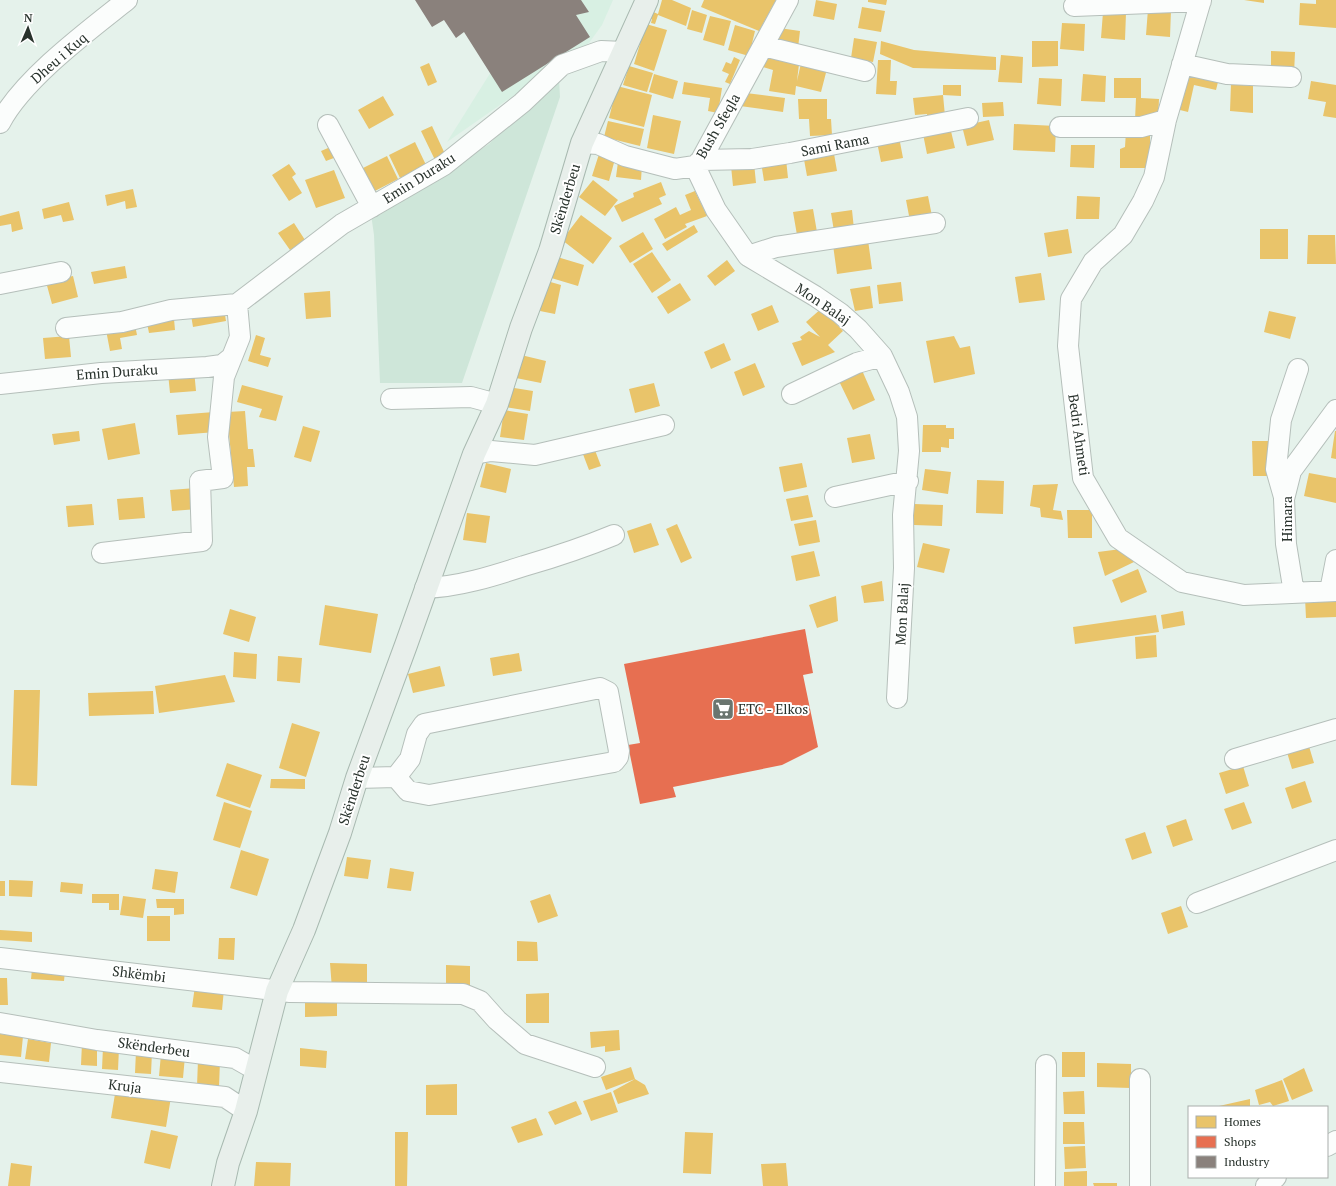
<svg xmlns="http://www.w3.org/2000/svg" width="1336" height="1186" font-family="'PT Serif',serif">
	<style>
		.built { fill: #d8f0e3 }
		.green { fill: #cee6d9 }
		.homes { fill: #e9c46a }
		.shops { fill: #e76f51 }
		.industry { fill: #8a817c }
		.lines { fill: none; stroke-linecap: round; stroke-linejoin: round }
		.minor-casing { stroke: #b5bfba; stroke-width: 22 }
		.major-casing { stroke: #a8b9b0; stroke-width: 24 }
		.minor { stroke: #fbfdfc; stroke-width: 20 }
		.major { stroke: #e8efeb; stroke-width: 22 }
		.labels { text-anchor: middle; stroke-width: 4; stroke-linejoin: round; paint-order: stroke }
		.street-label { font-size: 14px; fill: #28322c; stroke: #fff }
		.poi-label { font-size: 14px; fill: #28322c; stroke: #fff; text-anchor: start }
	</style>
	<rect width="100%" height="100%" fill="#e5f2eb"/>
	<!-- built -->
	<path class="built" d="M536,0h77l-11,25 -13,18 -142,99z"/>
	<!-- green -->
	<path class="green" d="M559,79l1,18 -98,286h-82l-6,-148 -3,-21 44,-22 74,-48 37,-37z"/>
	<!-- homes -->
	<path class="homes" d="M662,0h10l19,8 -5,18 -28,-11 -3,9 -4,-1 1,-4 -3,-1 2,-7 7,3z
		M704,0h72l-17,31 -58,-24z
		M816,0l21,4 -3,16 -21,-4z
		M868,0h19l-1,5 -18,-3z
		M1244,0h20v3z
		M1316,0h20v28l-37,-3 1,-22 16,1z
		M862,7l23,4 -4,21 -23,-4z
		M1148,9l23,1 -1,27 -24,-2z
		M692,10l15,5 -5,18 -15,-4z
		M1103,12l23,1 -1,27 -24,-2z
		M710,16l21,5 -7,25 -21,-6z
		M1062,23l23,1 -1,27 -24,-2z
		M646,24l21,6 -13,41 -20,-7z
		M735,25l20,6 -6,25 -21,-6z
		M779,28l21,3 -2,17 -22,-4z
		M854,38l23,4 -4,20 -22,-4z
		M881,41l33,9 82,7v13l-83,-2 -33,-14z
		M1032,41h26v25l-26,1z
		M763,51l36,13 -2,17 5,-22 26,6 -7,27 -25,-6 -1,9 -26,-4 4,-21 -14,-4z
		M1271,51l24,1 -1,22 -23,-1z
		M1001,55l22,2 -1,26 -24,-1z
		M734,57l6,3 -10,24 -5,-2 4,-8 -7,-3 4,-9 5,2z
		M878,60h13l-1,21h7l-1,14 -20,-1z
		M429,63l8,19 -9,4 -8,-19z
		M629,66l24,7 -6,19 -24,-7z
		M1185,71l34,7 -3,12 -22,-5 -6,27 -12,-3z
		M654,74l24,7 -5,18 -24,-7z
		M1083,74l23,2 -1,26 -24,-1z
		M1039,78l23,1 -1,27 -24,-2z
		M1114,78h27v20l18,1 -1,22 -23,-1 1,-22h-22z
		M1311,81l25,4v33l-13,-2 3,-14 -18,-3z
		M684,82l38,6 -4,25 -10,-2 2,-13 -28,-4z
		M1231,84l22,2v27l-23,-2z
		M943,85h18v11l-18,-1z
		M617,86l35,9 -8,32 -35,-9z
		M746,93l39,5 -2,14 -43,-6z
		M943,95l2,21 -18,1v-3l-12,1 -2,-17z
		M383,96l11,19 -25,14 -11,-19z
		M798,99h29v20h4l1,16 -22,1 -1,-17h-10z
		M1003,102l1,14 -21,1 -1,-14z
		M653,115l28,6 -7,33 -27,-6z
		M989,120l5,20 -27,6 -5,-20z
		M608,121l36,8 -4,17 -36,-9z
		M1014,124l42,2 -1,26 -42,-2z
		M432,126l13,28 -10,6 -14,-29z
		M950,127l5,21 -28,6 -4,-20z
		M1126,131h24v37h-30v-19l5,-2z
		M899,137l4,21 -22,4 -4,-20z
		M347,140l-8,16 -13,5 -5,-10z
		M415,142l11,23 -26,13 -11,-23z
		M1071,145h24l-1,23 -24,-1z
		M833,148l4,23 -30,5 -4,-22z
		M599,154l16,5 -6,22 -17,-5z
		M387,156l11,23 -25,13 -12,-23z
		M786,159l2,19 -24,3 -3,-19z
		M618,162l24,3 -1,15 -25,-3z
		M754,163l2,20 -23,3 -2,-20z
		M289,164l7,10 -4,3 10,16 -13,8 -17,-26z
		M334,170l11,28 -29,10 -11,-28z
		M593,180l25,20 -13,16 -26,-19z
		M661,182l5,13 -7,3 3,6 -40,18 -8,-16 20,-9 -1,-4z
		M133,189l4,18 -11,2 -1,-8 -18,5 -2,-11z
		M695,191l12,25 -22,8 2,3 -22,12 -11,-20 22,-12 4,8 11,-5 -6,-15z
		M928,196l4,20 -22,5 -4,-21z
		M1077,196l23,1 -1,22h-23z
		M69,202l5,18 -11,2 -2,-7 -17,4 -2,-10z
		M813,209l4,23 -20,3 -4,-23z
		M852,210l2,19 -20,2 -3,-18z
		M19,211l4,18 -11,3 -1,-8 -11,2v-10z
		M581,215l31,23 -19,26 -31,-24z
		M294,223l11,17 -15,10 -12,-17z
		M694,225l4,7 -31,19 -5,-7z
		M1068,229l4,24 -24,4 -4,-24z
		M1260,229h28v30h-28z
		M643,232l10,17 -23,14 -11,-17z
		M1308,235h27l1,29h-29z
		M868,240l4,29 -35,5 -4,-29z
		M652,252l19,28 -19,13 -19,-29z
		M554,256l30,9 -6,21 -30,-9z
		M727,260l8,11 -20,15 -8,-10z
		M125,266l2,12 -33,6 -3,-12z
		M1041,273l4,27 -26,3 -4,-26z
		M73,276l5,21 -26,7 -6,-22z
		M547,281l14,4 -6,29 -15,-3z
		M901,282l2,19 -24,3 -2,-19z
		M680,283l11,17 -23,14 -11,-17z
		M870,286l3,22 -18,3 -5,-22z
		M330,291l1,26 -25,2 -2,-26z
		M772,305l7,17 -21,9 -7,-17z
		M822,308l21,23 -15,14 7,7 -33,14 -10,-23 10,-3 -2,-3 9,-6 11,6 -14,-15z
		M224,309l2,12 -33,6 -2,-12z
		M1269,311l27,6 -6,22 -26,-7z
		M174,319l1,11 -26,3 -2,-10z
		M135,325l2,10 -17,3 2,11 -12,2 -4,-21z
		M256,335l9,3 -5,17 11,3 -3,9 -20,-6z
		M69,336l2,21 -26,2 -2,-21z
		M954,336l6,12 10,-2 5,28 -41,9 -8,-42z
		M724,343l7,17 -20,9 -7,-17z
		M521,355l25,6 -5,22 -25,-5z
		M755,363l10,24 -22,9 -9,-24z
		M861,368l14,32 -22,10 -15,-31z
		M194,370l2,21 -26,2 -2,-20z
		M654,383l6,23 -25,7 -6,-24z
		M242,385l41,11 -7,25 -17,-4 3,-8 -25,-7z
		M508,387l25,4 -3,20 -25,-4z
		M504,410l24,4 -4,26 -24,-3z
		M245,411l3,38h5l2,18h-8l1,19 -14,1 -7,-75z
		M214,412l2,20 -38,3 -2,-20z
		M135,423l5,31 -32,6 -6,-31z
		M923,425h23v3h8v11h-5v9l-8,-1v5h-19z
		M303,426l17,5 -9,31 -17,-5z
		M79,431l1,10 -26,4 -2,-11z
		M1335,431h1v28l-5,-1z
		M870,434l5,25 -23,4 -5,-25z
		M1252,441h21v35h-20z
		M593,445l8,21 -12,4 -8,-21z
		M486,463l25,6 -5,24 -26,-6z
		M802,463l5,24 -23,5 -5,-25z
		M925,469l26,3 -3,22 -26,-4z
		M1309,473l27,5v25l-32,-7z
		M977,480l27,1 -1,33 -27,-1z
		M1058,484l-5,26 8,1 2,9 -22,-3 -1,-9 -10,-2 3,-21z
		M196,488l2,21 -26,2 -2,-21z
		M808,495l5,22 -22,4 -5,-22z
		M143,497l2,21 -26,2 -2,-21z
		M92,504l2,21 -26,2 -2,-21z
		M914,504l29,1 -1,21 -28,-1z
		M1067,510h25v28h-24z
		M467,513l23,3 -4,27 -23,-3z
		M816,520l4,22 -21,4 -5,-22z
		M651,523l8,22 -25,8 -7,-22z
		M677,524l15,34 -11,5 -15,-34z
		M923,543l27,6 -6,24 -27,-6z
		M1121,549l13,13 -29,14 -7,-24z
		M814,551l6,25 -24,5 -5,-25z
		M1138,569l9,23 -26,11 -9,-23z
		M882,581l2,20 -20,2 -3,-17z
		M836,596l2,25 -21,7 -8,-23z
		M1305,598h31v19l-30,1z
		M325,605l53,9 -7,39 -52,-8z
		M230,609l26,8 -7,25 -26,-8z
		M1183,611l2,14 -22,4 -2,-14z
		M1156,615l3,17 -84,12 -2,-17z
		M1156,635l1,22 -21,2 -1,-22z
		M234,652l23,2 -1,25 -23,-2z
		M519,653l3,18 -29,5 -3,-18z
		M278,656l24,2 -2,25 -23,-2z
		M440,666l5,20 -32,7 -5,-19z
		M225,675l10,27 -76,11 -4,-27z
		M14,690h26l-3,96 -26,-1z
		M153,691l1,23 -65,2 -1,-23z
		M292,723l28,9 -14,45 -27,-9z
		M1308,743l6,20 -22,6 -6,-20z
		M227,763l35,12 -12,33 -34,-12z
		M1243,766l6,20 -23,8 -7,-21z
		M271,779h34v10l-35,-1z
		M1305,781l7,21 -20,7 -7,-21z
		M224,802l28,9 -12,37 -27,-8z
		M1244,802l8,21 -20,7 -8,-21z
		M1186,819l7,21 -20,7 -7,-21z
		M1145,832l7,21 -20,7 -7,-21z
		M241,850l28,9 -12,37 -27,-8z
		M347,857l24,3 -3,19 -24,-3z
		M390,868l24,4 -3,19 -24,-3z
		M155,869l23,3 -3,21 -23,-4z
		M9,880l24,1 -1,16 -23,-1z
		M0,881h5v15h-5z
		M61,882l22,2 -1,10 -22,-2z
		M92,894h27v16h-10v-7h-17z
		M550,894l8,22 -20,7 -8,-22z
		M123,896l23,3 -3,19 -23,-3z
		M156,899h28v15l-10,1v-7h-17z
		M1181,906l7,21 -20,7 -7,-21z
		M147,916h23v25h-23z
		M0,930l32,2v10l-32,-2z
		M219,938h16l-1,22 -16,-1z
		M517,941l20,1 1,19h-21z
		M330,963l37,1v25h-35z
		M446,965l24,1v19h-24z
		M32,969l33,2 -1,10 -33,-2z
		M0,978h7l1,27h-8z
		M195,986l29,3 -2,21 -30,-3z
		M549,993v30h-23v-29z
		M305,997h32v19l-32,1z
		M619,1030l1,20 -15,2v-6l-14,2 -1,-16z
		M0,1034l23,2 -2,21 -21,-2z
		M28,1039l23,4 -2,19 -24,-3z
		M82,1043l15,1v22l-16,-1z
		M103,1047l16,1 -1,22 -16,-1z
		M300,1048l27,3 -1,17 -26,-2z
		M136,1051l16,1 -1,22 -16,-1z
		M1062,1052h23v25h-23z
		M161,1054l24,2 -2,22 -24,-2z
		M198,1060l22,1 -1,26 -22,-1z
		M1097,1063l34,1v24l-34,-1z
		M631,1067l4,12 -29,11 -5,-13z
		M1304,1068l9,23 -21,9 -9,-21z
		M635,1079l10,6 4,9 -31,10 -5,-13z
		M1282,1080l7,21 -16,5 -3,-4 -11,3 -4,-15z
		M457,1084v31h-31v-30z
		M116,1088l55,9 -5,30 -55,-9z
		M1084,1091l1,23h-21l-1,-22z
		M611,1092l7,20 -27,9 -8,-20z
		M1250,1099v8h-31v-1z
		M576,1101l6,13 -27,11 -7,-13z
		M536,1118l7,17 -25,8 -7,-16z
		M1063,1122h21l1,22h-22z
		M151,1130l27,6 -8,33 -26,-6z
		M395,1132h13l-1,54h-12z
		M685,1132l28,1 -2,41 -28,-1z
		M1085,1146l1,22 -21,1 -1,-22z
		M256,1162l35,1 -1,23h-36z
		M11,1163l21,3 -2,20h-22z
		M786,1163l2,23h-25l-2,-22z
		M1087,1171v15h-23v-14z
		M1093,1183h24v3h-23z"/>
	<!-- shops -->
	<path class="shops" d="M805,629l8,44 -10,2 15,72 -36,18 -109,22 3,10 -36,7 -12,-59 12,-2 -16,-79z"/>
	<!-- industry -->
	<path class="industry" d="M415,0h166l8,12 -13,3 14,22 -88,55 -38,-60 -8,6 -12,-18 -12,7z"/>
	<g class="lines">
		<!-- minor casing -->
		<g class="minor-casing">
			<path id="minor" d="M1201,0l-35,120 -12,57 -11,24 -20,34 -30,27 -22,37 -3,47 15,132 35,60 64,44 62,13 92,-4
				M1074,6l127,-5
				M763,46l102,25
				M1182,64l45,10 64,3
				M0,123c23,-44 88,-92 127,-123
				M328,125l44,82
				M1060,127h81l25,-7
				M582,143l16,1 27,12 50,13 20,-3 6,-6 87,-160
				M701,160l51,-1 38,-6 178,-35
				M695,166l21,44 32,46 67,40 25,17 18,16 24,27 17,36 8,25 2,34 -6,64 1,53 -7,130
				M748,256l28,-9 159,-24
				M0,284l61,-12
				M66,328l56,-6 49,-12 66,-6 105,-80 102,-59 78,-62 40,-38 39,-14 23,1
				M0,384l101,-11 106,-6 15,-2 10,-8
				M792,394l65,-31 25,-7
				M391,399l80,-2 26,7
				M474,454l17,-3 44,4 129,-30
				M835,497l73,-16
				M1284,497l-8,-28 5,-49 17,-51
				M102,553l100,-12 -2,-60 23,-3 -5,-41 6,-60 16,-40 -3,-33
				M425,588c34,-1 68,-12 99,-22 31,-9 61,-19 90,-31
				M1330,591l6,-31
				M1294,593l-8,-49 -2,-45 7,-28 45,-61
				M600,688l8,4 11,59 -1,6 -4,5 -185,33 -21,-4 -12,-14 14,-18 7,-25 7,-10z
				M1235,759l101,-30
				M357,778l39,-1
				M1197,903l139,-53
				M0,958l290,34 173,2 17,7 17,19 28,24 70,23
				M0,1023l97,17 138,18 21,12
				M0,1072l225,25 21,14
				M1327,1146l9,-5
				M1045,1186l1,-121
				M1140,1186v-107
				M1266,1186l10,-9"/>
		</g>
		<!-- major casing -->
		<g class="major-casing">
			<path id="major" d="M223,1186l5,-23 18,-52 31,-120 27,-61 36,-97 17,-55 49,-133 68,-191 23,-50 24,-76 29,-77 32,-108 65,-143"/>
		</g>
		<!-- minor -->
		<use href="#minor" class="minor"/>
		<!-- major -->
		<use href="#major" class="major"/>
	</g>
	<!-- icons -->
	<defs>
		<g id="supermarket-square" transform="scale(1.15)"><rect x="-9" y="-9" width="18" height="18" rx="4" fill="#6a756f" stroke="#fff"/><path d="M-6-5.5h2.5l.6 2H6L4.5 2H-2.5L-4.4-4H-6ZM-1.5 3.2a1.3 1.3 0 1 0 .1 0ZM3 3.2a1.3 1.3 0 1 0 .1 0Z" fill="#fff"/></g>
	</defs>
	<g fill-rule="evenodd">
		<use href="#supermarket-square" x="723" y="709"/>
	</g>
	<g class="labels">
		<!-- street labels -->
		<g class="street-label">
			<text transform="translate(59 58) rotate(-41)" y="5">Dheu i Kuq</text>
			<text transform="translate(718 126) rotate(-60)" y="5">Bush Sfeqla</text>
			<text transform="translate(835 145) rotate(-11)" y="5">Sami Rama</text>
			<text transform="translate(419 178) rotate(-32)" y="5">Emin Duraku</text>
			<text transform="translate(565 199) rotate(-73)" y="5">Skënderbeu</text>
			<text transform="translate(823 304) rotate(34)" y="5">Mon Balaj</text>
			<text transform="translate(117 372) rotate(-4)" y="5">Emin Duraku</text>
			<text transform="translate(1079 435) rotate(82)" y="5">Bedri Ahmeti</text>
			<text transform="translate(1287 519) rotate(-90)" y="5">Himara</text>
			<text transform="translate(902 614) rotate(-87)" y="5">Mon Balaj</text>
			<text transform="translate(354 790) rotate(-72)" y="5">Skënderbeu</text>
			<text transform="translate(139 974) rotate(7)" y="5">Shkëmbi</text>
			<text transform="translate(154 1047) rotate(8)" y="5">Skënderbeu</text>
			<text transform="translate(125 1086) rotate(7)" y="5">Kruja</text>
		</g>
		<!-- poi labels -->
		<g class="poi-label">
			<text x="738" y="714">ETC - Elkos</text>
		</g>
	</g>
	<!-- legend -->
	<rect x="1188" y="1106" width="140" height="72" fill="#ffffff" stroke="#a9adab"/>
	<rect x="1196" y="1116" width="20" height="12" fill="#e9c46a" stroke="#a9adab"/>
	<text x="1224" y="1126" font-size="12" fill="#28322c">Homes</text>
	<rect x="1196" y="1136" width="20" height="12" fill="#e76f51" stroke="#a9adab"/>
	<text x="1224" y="1146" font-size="12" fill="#28322c">Shops</text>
	<rect x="1196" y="1156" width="20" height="12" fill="#8a817c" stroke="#a9adab"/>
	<text x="1224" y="1166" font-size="12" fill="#28322c">Industry</text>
	<!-- north arrow -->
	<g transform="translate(28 28) rotate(2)" stroke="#ffffff" stroke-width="3" paint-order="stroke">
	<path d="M0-3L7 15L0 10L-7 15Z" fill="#28322c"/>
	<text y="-6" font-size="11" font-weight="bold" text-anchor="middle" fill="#28322c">N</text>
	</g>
</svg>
